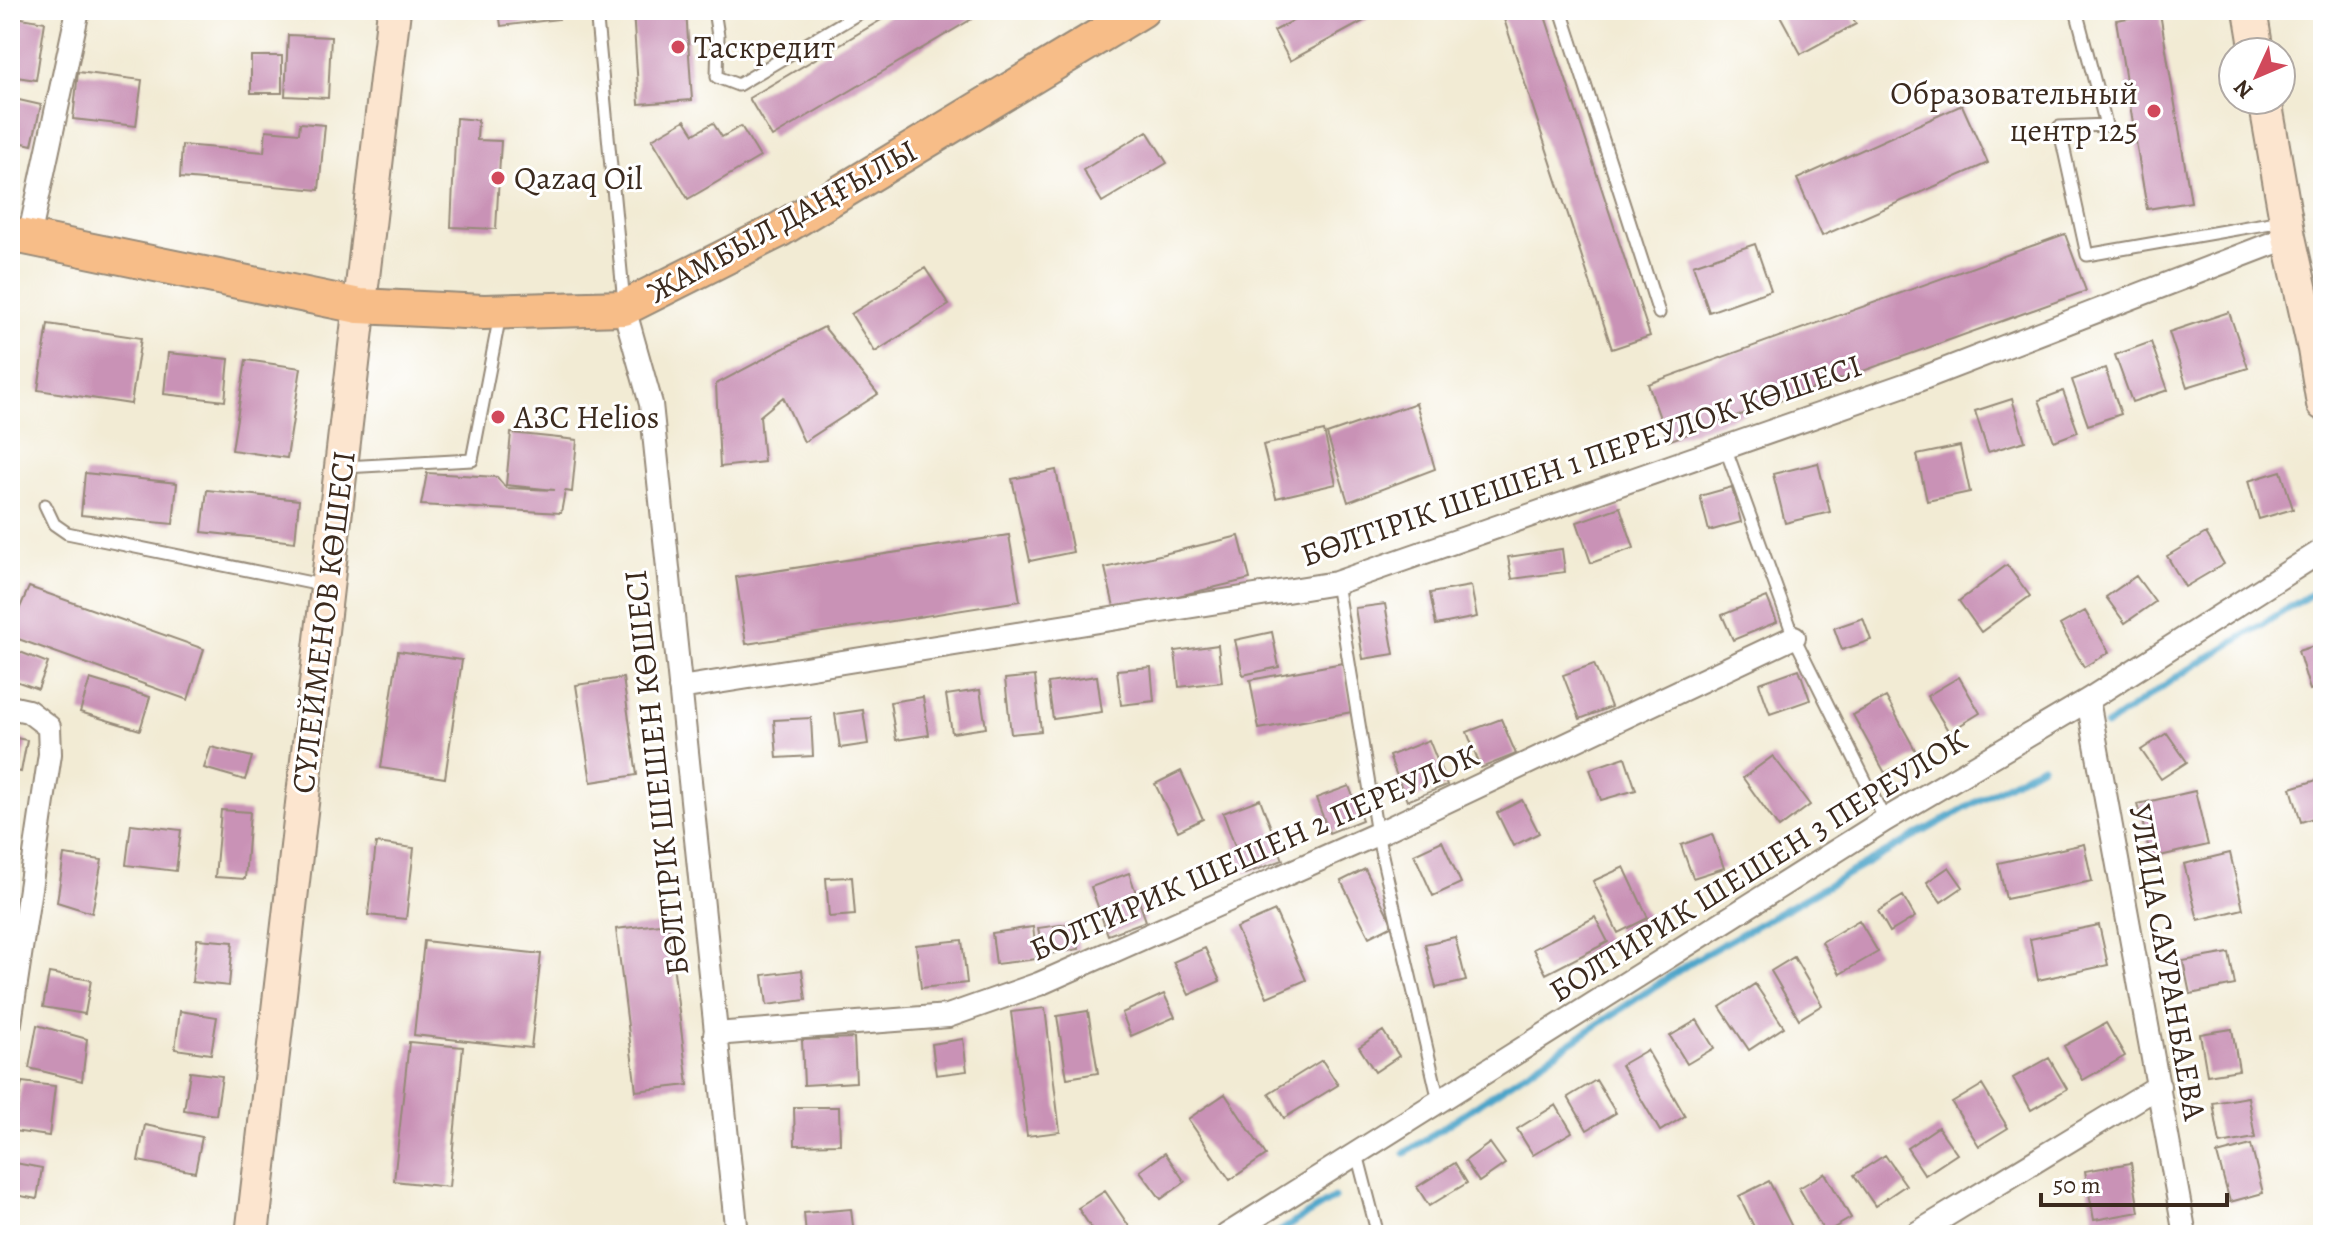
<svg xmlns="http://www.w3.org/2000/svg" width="2333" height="1245" font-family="Alegreya,serif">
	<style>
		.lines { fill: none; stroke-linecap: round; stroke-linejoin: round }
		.stream { stroke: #4ca4c9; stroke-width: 7 }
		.building { fill: #c992b6 }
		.lane-casing { stroke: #968a79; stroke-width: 15 }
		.street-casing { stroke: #968a79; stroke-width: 26 }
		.secondary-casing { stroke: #968a79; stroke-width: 36 }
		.primary-casing { stroke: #968a79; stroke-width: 38 }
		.lane { stroke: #fff; stroke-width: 11 }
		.street { stroke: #fff; stroke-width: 22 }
		.secondary { stroke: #fce5cf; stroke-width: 32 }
		.primary { stroke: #f7bd88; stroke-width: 34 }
		.poi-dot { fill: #d1495b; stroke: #fff; stroke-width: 3 }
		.labels { text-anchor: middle; stroke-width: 6; stroke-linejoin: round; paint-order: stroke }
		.poi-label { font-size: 32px; fill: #3b2a1e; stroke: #fff; text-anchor: start }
		.street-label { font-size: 32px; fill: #3b2a1e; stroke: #fff }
	</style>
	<rect width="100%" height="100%" fill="#fff"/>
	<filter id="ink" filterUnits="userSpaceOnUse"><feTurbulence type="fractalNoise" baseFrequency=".0125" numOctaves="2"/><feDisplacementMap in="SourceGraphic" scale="16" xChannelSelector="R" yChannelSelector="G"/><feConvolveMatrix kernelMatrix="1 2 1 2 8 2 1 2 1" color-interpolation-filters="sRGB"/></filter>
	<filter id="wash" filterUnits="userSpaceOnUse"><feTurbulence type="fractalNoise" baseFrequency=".006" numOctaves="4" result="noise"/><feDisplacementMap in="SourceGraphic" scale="32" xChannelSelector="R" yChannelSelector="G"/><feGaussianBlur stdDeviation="1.8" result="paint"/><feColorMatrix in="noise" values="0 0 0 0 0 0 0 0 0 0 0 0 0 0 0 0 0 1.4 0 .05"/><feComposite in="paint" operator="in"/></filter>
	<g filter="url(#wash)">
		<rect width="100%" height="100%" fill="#f2ebd4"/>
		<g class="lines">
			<!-- stream -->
			<path class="stream" d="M2106,726l69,-48 146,-90
				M1405,1153l288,-192 349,-196
				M1274,1235l60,-37"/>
		</g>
		<g id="blocks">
			<!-- building -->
			<path class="building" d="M499,10h59l1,9 -58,7z
				M633,10h53l6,90 -53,4z
				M898,10h89l-215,127 -23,-39z
				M1313,10h71l-94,51 -16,-30z
				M1501,10h42l107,326 -38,13z
				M1777,10h71l8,14 -55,30z
				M2160,13l31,189 -44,7 -31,-189z
				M10,16l35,6 -9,58 -26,-4z
				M288,35l43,2 -3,61 -43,-2z
				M251,56h31v37h-31z
				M78,72l64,8 -6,46 -63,-7z
				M10,98l31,7 -9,40 -22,-5z
				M1962,105l26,58 -166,73 -25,-57z
				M456,118l22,2 -1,20 24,1 -5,88 -45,-2z
				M685,120l9,14 19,-11 9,14 19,-11 19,31 -72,42 -36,-60z
				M300,123l25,2 -6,65 -139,-12 2,-33 82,7 2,-22 33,3z
				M1147,131l20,32 -65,39 -19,-32z
				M2065,234l21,57 -418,150 -20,-57z
				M1755,244l16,46 -62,22 -16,-47z
				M925,268l24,37 -74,47 -24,-38z
				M2229,312l19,56 -61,19 -18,-55z
				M48,324l93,14 -10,66 -93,-14z
				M824,327l54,67 -74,48 -21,-45 -23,19 4,46 -44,5 -4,-83z
				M2151,342l17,48 -36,12 -17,-47z
				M168,353l61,6 -4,42 -61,-7z
				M246,360l55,8 -14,90 -55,-8z
				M2105,368l16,46 -33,11 -16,-45z
				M2063,391l15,41 -24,9 -15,-41z
				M2012,399l13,42 -37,11 -13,-41z
				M1416,403l19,66 -87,33 -21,-68z
				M1324,431l12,53 -60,14 -13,-53z
				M511,433l66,7 -5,52 -7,-1 -4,22 -140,-8 6,-32 70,4 9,11 49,2 -49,-5z
				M1960,446l10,46 -43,9 -10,-46z
				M1818,463l12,49 -45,11 -12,-49z
				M1056,470l17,82 -43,9 -18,-82z
				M2281,471l12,38 -34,10 -11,-38z
				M85,473l92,10 -4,41 -92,-9z
				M1732,487l9,35 -32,9 -9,-35z
				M207,490l92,10 -4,42 -93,-10z
				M1620,507l14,41 -43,15 -14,-41z
				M2206,533l18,31 -39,23 -18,-31z
				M1009,535l11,66 -274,43 -10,-67z
				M1239,536l11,43 -135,32 -10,-43z
				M1562,549l3,23 -53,7 -4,-22z
				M2007,565l23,31 -49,36 -22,-31z
				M2136,576l19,26 -30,21 -19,-26z
				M1471,586l6,31 -41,8 -6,-32z
				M29,587l175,62 -16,51 -178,-64v-6z
				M1767,597l10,25 -44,18 -11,-25z
				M1385,604l9,50 -31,5 -8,-51z
				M2085,611l24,41 -25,15 -24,-42z
				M1863,618l8,22 -29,10 -8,-22z
				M1272,632l7,35 -36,8 -8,-35z
				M2323,643v43l-13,4 -12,-39z
				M1218,645l4,37 -43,5 -4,-36z
				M15,650l33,13 -10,26 -28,-10v-16z
				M398,651l64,9 -17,118 -64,-10z
				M1343,663l9,49 -93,17 -9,-49z
				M1594,664l17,43 -31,12 -17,-44z
				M1151,667l3,34 -33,4 -4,-35z
				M1799,669l11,31 -40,14 -11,-31z
				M1035,676l6,55 -30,3 -6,-55z
				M1097,676l5,36 -49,7 -5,-36z
				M1959,677l21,36 -31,19 -22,-36z
				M623,678l14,97 -46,7 -15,-97z
				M90,679l60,18 -10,33 -60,-18z
				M980,690l6,38 -34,5 -6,-38z
				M923,697l6,38 -33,5 -6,-38z
				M1886,697l32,58 -33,18 -32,-58z
				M863,710l5,34 -28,4 -5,-34z
				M811,718l2,38 -36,2 -3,-38z
				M1501,719l15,35 -35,14 -14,-36z
				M2167,733l20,29 -26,17 -20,-29z
				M10,737l17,3 -6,32 -11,-2z
				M1429,740l18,45 -40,16 -18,-45z
				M211,747l41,10 -7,23 -41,-12z
				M1773,756l37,49 -31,23 -36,-50z
				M1625,757l11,33 -35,10 -11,-31z
				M1181,771l22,48 -25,12 -23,-47z
				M2323,778v37l-22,7 -10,-34z
				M1349,786l13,34 -33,13 -13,-35z
				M2195,791l13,54 -57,13 -13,-54z
				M1260,799l23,61 -38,14 -22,-61z
				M1522,800l17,33 -26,13 -16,-33z
				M221,810l29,2 -5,67 -30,-2z
				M131,824l50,6 -5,41 -50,-6z
				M1712,834l12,34 -31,10 -12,-33z
				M1442,841l19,42 -28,13 -19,-42z
				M376,843l38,5 -8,71 -38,-4z
				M2084,844l8,37 -86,18 -8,-36z
				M2230,853l13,56 -45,11 -14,-56z
				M64,855l38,5 -10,53 -35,-11z
				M1624,867l24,51 -30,15 -25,-52z
				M1949,867l14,20 -22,15 -14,-20z
				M1365,869l28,56 -24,12 -28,-56z
				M1129,873l17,48 -38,14 -17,-48z
				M852,877l3,38 -26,2 -3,-39z
				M1903,896l12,21 -25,15 -12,-21z
				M1275,911l31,69 -39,17 -31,-69z
				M1595,917l13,25 -62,32 -13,-25z
				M1859,920l19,32 -38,22 -18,-32z
				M668,923l20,162 -52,6 -20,-162z
				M1074,923l5,26 -36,6 -5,-27z
				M2099,925l9,40 -70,15 -8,-41z
				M1033,927l4,32 -41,5 -4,-31z
				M1455,937l11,44 -30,7 -11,-44z
				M197,939l36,3 -4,44 -37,-4z
				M962,940l5,43 -46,5 -5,-43z
				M424,941l117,13 -10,94 -117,-13z
				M1205,948l15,33 -31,14 -16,-33z
				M2229,953l6,32 -45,9 -7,-33z
				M1794,957l28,48 -23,14 -28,-48z
				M802,970l4,30 -39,5 -4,-30z
				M49,973l42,7 -6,34 -42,-7z
				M1755,984l29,43 -35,23 -29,-43z
				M1164,994l11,23 -44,19 -9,-23z
				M1045,1008l15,124 -33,4 -16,-124z
				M180,1011l37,6 -6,37 -36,-5z
				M1088,1011l10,62 -31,5 -10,-62z
				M1697,1020l17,28 -27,16 -17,-28z
				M2106,1023l19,33 -42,24 -19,-34z
				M37,1025l50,14 -5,42 -53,-13z
				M2232,1029l7,41 -32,5 -7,-41z
				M1383,1031l16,25 -24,16 -16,-25z
				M854,1038l2,44 -52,3 -2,-45z
				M963,1039l4,32 -31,4 -4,-31z
				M409,1042l54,5 -14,140 -55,-6z
				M1647,1050l38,66 -25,15 -39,-66z
				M2049,1058l18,31 -36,21 -18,-32z
				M1322,1060l16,25 -54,33 -15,-25z
				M190,1072l32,4 -6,39 -32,-5z
				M1596,1080l20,33 -29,17 -19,-33z
				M22,1082l33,4 -6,50 -36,-5z
				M1982,1085l26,43 -29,18 -27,-43z
				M1225,1094l41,61 -36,25 -42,-61z
				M2248,1097l7,41 -35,6 -7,-41z
				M1556,1105l16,27 -39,23 -16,-26z
				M794,1107h45l1,37 -45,1z
				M145,1125l57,12 -7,35 -57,-11z
				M1938,1127l19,27 -32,21 -18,-27z
				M1490,1143l15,21 -26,18 -14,-21z
				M2251,1145l12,48 -33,9 -13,-48z
				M1165,1153l20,29 -24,17 -21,-28z
				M1885,1155l21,30 -31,21 -21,-31z
				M10,1162l32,6 -5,31 -27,-5z
				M1455,1163l12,20 -38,23 -12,-19z
				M2131,1163l8,49 -45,8 -9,-49z
				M1825,1173l26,45 -26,15 -26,-45z
				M1769,1181l27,54h-38l-19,-39z
				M1105,1191l30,44h-39l-18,-27z
				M851,1209l3,26h-48l-2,-22z
				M2245,1226l1,9h-25l-1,-6z"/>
		</g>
	</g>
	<g filter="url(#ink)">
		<use href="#blocks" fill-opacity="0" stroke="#968a79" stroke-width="2"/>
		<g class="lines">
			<!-- lane casing -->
			<g class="lane-casing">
				<path id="lane" d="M596,10l28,293
					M714,10l4,26 -1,41 21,8 126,-75
					M1561,10l98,303
					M2076,10l30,115 -47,2 28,128 195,-34
					M1725,447l69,190 91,183
					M345,467l127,-7 28,-145
					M45,505l9,19 13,9 259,53
					M1336,583l41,251 62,267
					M1357,1154l21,81"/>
			</g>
			<!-- street casing -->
			<g class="street-casing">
				<path id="street" d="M29,238l49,-228
					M624,308l27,96 86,831
					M680,688l656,-105 577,-201 376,-145
					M2088,700l97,535
					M10,707l18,4 21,16 1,27 -40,269
					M715,1034l233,-18 91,-32 338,-150 417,-197
					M1227,1235l658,-415 203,-120 235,-150
					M1914,1235l245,-149"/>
			</g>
			<!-- secondary casing -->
			<g class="secondary-casing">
				<path id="secondary" d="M2250,10l7,42
					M2265,100l24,137 25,112 9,55
					M252,1235l142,-1225"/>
			</g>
			<!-- primary casing -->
			<g class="primary-casing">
				<path id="primary" d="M10,234l349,72 125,6 140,-4 155,-78 363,-220"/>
			</g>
			<!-- lane -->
			<use href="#lane" class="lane"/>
			<!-- street -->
			<use href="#street" class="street"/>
			<!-- secondary -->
			<use href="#secondary" class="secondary"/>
			<!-- primary -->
			<use href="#primary" class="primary"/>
		</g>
	</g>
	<!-- markers -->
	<g class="poi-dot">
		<circle cx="678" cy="47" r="8"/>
		<circle cx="2154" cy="111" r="8"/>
		<circle cx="498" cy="178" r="8"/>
		<circle cx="498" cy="417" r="8"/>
	</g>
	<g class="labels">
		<!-- poi labels -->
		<g class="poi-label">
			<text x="694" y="58">Таскредит</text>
			<text x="2138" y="104" text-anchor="end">Образовательный<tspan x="2138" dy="37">центр 125</tspan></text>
			<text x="514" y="189">Qazaq Oil</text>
			<text x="514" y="428">АЗС Helios</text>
		</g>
		<!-- street labels -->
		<g class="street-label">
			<text transform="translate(782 221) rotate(-29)" y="11">ЖАМБЫЛ ДАҢҒЫЛЫ</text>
			<text transform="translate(1581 460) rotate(-19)" y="11">БӨЛТІРІК ШЕШЕН 1 ПЕРЕУЛОК КӨШЕСІ</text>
			<text transform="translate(323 622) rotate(-83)" y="11">СҮЛЕЙМЕНОВ КӨШЕСІ</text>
			<text transform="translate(656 773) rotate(-96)" y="11">БӨЛТІРІК ШЕШЕН КӨШЕСІ</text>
			<text transform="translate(1254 852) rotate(-24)" y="11">БОЛТИРИК ШЕШЕН 2 ПЕРЕУЛОК</text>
			<text transform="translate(1758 865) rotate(-32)" y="11">БОЛТИРИК ШЕШЕН 3 ПЕРЕУЛОК</text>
			<text transform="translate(2168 962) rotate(80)" y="11">УЛИЦА САУРАНБАЕВА</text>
		</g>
	</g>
	<!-- margin -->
	<rect width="2333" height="1245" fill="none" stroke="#fff" stroke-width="40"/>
	<!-- north arrow -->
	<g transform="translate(2257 76) rotate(226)"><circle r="38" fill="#ffffff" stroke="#b1aaa5" stroke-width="2"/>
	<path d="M0-6L14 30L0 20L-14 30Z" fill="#d1495b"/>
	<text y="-12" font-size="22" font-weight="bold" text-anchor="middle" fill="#3b2a1e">N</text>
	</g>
	<!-- scale -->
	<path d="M2041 1193v12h186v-12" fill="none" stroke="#3b2a1e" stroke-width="4"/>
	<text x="2053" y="1193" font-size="24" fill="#3b2a1e" stroke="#ffffff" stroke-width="6" paint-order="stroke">50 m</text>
</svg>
